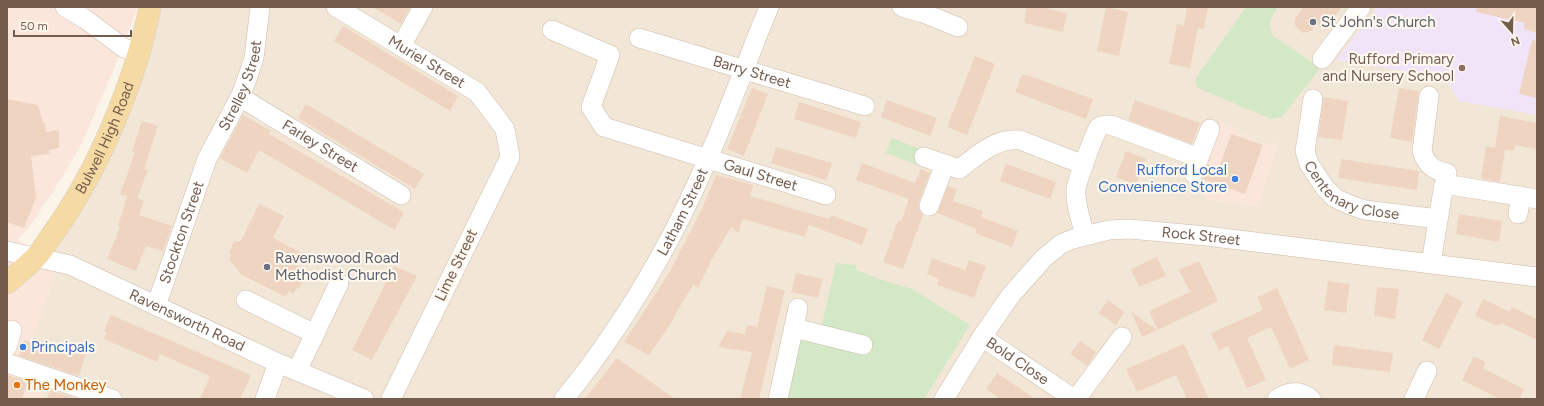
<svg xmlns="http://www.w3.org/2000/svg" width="1544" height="406" font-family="Figtree,sans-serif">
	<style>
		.residential { fill: #f2e6d6 }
		.commercial { fill: #fbe6dc }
		.education { fill: #f1e4f8 }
		.green { fill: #d3e8c6 }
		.building { fill: #efd5c1 }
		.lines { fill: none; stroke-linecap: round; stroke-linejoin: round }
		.minor-casing { stroke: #cdbcae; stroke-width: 20 }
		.major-casing { stroke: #d8d1cd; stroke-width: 23 }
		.minor { stroke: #fff; stroke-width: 19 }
		.major { stroke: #f5daa4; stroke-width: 22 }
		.worship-dot { fill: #6b7280; stroke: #fef8ee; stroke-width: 1.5 }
		.education-dot { fill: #8d6e63; stroke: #fef8ee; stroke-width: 1.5 }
		.shop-dot { fill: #3f7fe0; stroke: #fef8ee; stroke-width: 1.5 }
		.food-dot { fill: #e8710a; stroke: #fef8ee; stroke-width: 1.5 }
		.labels { text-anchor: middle; stroke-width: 4; stroke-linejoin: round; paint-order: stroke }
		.worship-label { font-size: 15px; fill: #5b616d; stroke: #fef8ee; text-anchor: start }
		.education-label { font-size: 15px; fill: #785e54; stroke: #fef8ee; text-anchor: end }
		.street-label { font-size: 15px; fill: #745c4d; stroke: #fef8ee }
		.shop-label { font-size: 15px; fill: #366cbe; stroke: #fef8ee; text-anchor: end }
		.food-label { font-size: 15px; fill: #c56008; stroke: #fef8ee; text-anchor: start }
	</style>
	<rect width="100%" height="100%" fill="#fbf4e8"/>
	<!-- residential -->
	<path class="residential" d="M155,7h1382v392h-1495l5,-20 -26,-8 37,-105 -14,-11z"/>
	<!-- commercial -->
	<path class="commercial" d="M7,7h129v5l-23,59 -31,72 -19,33 -35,53 -11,11 27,15 14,11 -37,105 27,8 -6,20h-35z
		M1221,121l42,24 16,-3 -21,65 -51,-7 -10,-12z"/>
	<!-- education -->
	<path class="education" d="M1378,7h159v108l-78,-14 -10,-16 -10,-8 -103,-17z"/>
	<!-- green -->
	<path class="green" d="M1246,7h32c-7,12 -11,15 -5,29l46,31 -1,4 -36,46 -11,2 -73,-31 -2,-3v-7z
		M892,138l31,12 -5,15 -32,-12z
		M836,263l20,2v5l32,12 24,7 58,36 -46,74h-138l11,-55 9,-7 15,2 1,-15z"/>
	<!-- building -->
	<path class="building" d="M373,7h37l-9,17z
		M1027,7h13l27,6 -4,19 -39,-9z
		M1106,7l22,5 -9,44 -22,-5z
		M1187,7h21l-4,22 -6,-1 -8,40 -21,-4 8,-40 7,2z
		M1303,7h39l-17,23 -8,-6 -6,7 -8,2 -8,-7v-7z
		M1477,7h60v26l-13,-4 1,-6 -49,-11z
		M343,26l115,70 -8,15 -116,-70z
		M1532,40l5,1v57l-18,-4z
		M975,56l20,8 -28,71 -20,-8z
		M1022,75h5l66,24 -7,20 -71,-27z
		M752,88l16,6 -24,62 -17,-7z
		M1399,88l20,3 -7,51 -22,-4z
		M1324,97l24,4 -6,39 -24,-3z
		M7,99l31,6 5,18h2l1,9 13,-2v18l-10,2v4l-18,2 5,42 -12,30 -17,-6z
		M887,100l50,18 -7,18 -49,-19z
		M1135,100l65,23 -8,21 -64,-24z
		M799,102l62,20 -5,16 -62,-19z
		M306,104l118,70 -9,15 -117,-71z
		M243,115l28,16 -2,3 135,78 -9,18 -136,-80 -12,23 -27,-15z
		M1500,116l37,7v26l-22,-4 -1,6 -19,-3z
		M142,121l16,5 -14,43 4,1 -11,28 7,3 -5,14 33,11 -9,25 -17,-5 -10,25 -29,-12 13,-32 -2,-1 9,-30 -7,-2 15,-42 -3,-1z
		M1231,134l32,11 -18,49 -43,-15 6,-15 11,4z
		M1486,146l19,4 -5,32 -19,-3z
		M776,147l56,16 -6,17 -55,-17z
		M1126,151l20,8 -10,26 -20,-8z
		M1341,159l78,12 -2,19 -79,-12z
		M862,163l53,20 6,-14 9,4 -11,29 -1,6 5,7 -20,54 -20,-7 15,-41 3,1 8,-23 -53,-19z
		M1006,164l50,18 -6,17 -50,-18z
		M716,175l37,10 -3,11 79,23 2,-4 37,14 -6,16 -53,-20 -4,12 -62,-18 -5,14 -7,-6 -20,34 -13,27 -5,-3 -20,33 1,1 -25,36 -25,-13 45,-69 32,-62z
		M948,186l9,3 -4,12 30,10 -2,6 37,14 -6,16 -37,-14 2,-4 -40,-16z
		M259,204l25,12 -11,22 29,15 -6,12 12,7 -9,17 -2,-1 -4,6 -4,-3 -3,6 -44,-22 -13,-16 2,-4 -2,-2 5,-12h7z
		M1459,214l43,7 -3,21 -43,-8z
		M1157,257l9,19 -27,11 -8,-18z
		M932,258l33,12 4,-10 17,6 -12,32 -37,-13 2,-6 -12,-5z
		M1199,261l19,40 -60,29 -9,-19 41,-19 -11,-22z
		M394,266l23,10 -45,84 -20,-10z
		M796,273l27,6 -5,19 -27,-6z
		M1328,281l22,3 -4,29 -22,-3z
		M767,286l18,4 -26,109h-19l12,-47 -34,-5 9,-16 18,3 2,-9 10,2z
		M1377,287l22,2 -4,30 -21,-3z
		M1277,288l32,72 -19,9 -19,-42 -24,11 19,42 -19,8 -19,-42 -9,5 -8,-18 52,-23 -6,-13z
		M1446,293l17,9 -24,47 -17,-9z
		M1483,299l27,13 2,-5 25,12v21l-36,-17 -1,2h-5l-20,-9z
		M1108,300l16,12 -8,13 -17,-12z
		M1131,312l26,18 -15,7z
		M111,315l140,60 -11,24h-40l10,-23 -50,-22 -3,8 -53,-23 3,-7 -3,-1z
		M24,340l43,15 2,-7 17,5 -7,23 -60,-20z
		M1080,341l16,11 -9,14 -17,-12z
		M1184,344l25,55h-22l-11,-24 -39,17 -11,-23z
		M1334,345l59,8 -3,19 -58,-7z
		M1474,356l12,6 -3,6 41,21 -5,10h-19l-38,-19z
		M617,358l58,41h-90z
		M997,373l12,8 26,18h-35l-14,-10z
		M7,375l21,7 -6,17h-15z
		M50,390l22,7 -1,2h-24z"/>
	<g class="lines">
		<!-- minor casing -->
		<g class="minor-casing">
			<g id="minor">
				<path d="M65,7l20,12 39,29 15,5"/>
				<path id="s1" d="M336,7l141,85 28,37 5,28 -119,242"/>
				<path d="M902,7l21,6 35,14"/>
				<path id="s2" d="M552,30l58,25 -19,52 13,20 222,68"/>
				<path id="s3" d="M639,38l226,68"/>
				<path d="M401,46l22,-39"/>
				<path d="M1322,59l39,-52"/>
				<path d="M1429,96l-7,55c4,13 11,20 25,22"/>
				<path id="s4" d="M240,97l161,98"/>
				<path id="s5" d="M1313,99l-8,52 4,13 16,24 10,10 15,7 15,5 73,9"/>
				<path d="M924,157l35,12c19,-14 36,-31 61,-29l64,25"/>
				<path d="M1193,173l17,-44"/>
				<path d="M929,206l16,-42"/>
				<path d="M1518,214l3,-18"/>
				<path d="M1085,235c-4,-15 -10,-31 -9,-46 1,-8 19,-57 23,-62 4,-3 8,-2 12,-2l88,33"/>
				<path id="s6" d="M7,251l63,14 208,98 86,36"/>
				<path d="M1431,263l13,-79 93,15"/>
				<path d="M246,300l69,34"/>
				<path id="s7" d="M156,306l51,-147 33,-62 7,-18 7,-21 6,-51"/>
				<path d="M794,328l69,17"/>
				<path id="s8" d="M982,337l92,62"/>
				<path d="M7,347l5,-17"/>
				<path d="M7,363l105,36"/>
				<path d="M297,371l42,-88"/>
				<path d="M265,399l13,-36"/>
				<path id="s9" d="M564,399c45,-55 84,-117 116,-180 34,-68 60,-141 89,-212"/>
				<path d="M778,399l20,-91"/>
				<path id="s10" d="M944,399l38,-62 29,-42 33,-37 17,-14 12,-5 36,-9 21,-1 76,7 331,41"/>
				<path d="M1076,399l46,-62"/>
				<path d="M1277,399c11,-8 23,-9 34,0"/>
				<path d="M1414,399l13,-28"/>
			</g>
		</g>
		<!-- major casing -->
		<g class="major-casing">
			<g id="major">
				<path id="s11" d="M7,283c9,-8 19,-16 27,-24 8,-8 14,-18 20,-27 44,-61 82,-152 96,-225"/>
			</g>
		</g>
		<!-- minor -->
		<use href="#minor" class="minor"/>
		<!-- major -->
		<use href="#major" class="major"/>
	</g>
	<!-- markers -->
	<g class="worship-dot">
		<circle cx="1313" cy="22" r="4"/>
		<circle cx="267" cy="267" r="4"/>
	</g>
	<circle class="education-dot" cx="1462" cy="68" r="4"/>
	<g class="shop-dot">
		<circle cx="1235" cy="179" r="4"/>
		<circle cx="23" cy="347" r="4"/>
	</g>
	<circle class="food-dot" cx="17" cy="385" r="4"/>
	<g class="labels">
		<!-- worship labels -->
		<g class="worship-label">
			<text x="1321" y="27">St John's Church</text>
			<text x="275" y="263">Ravenswood Road<tspan x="275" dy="17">Methodist Church</tspan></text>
		</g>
		<!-- education labels -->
		<g class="education-label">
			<text x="1454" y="64">Rufford Primary<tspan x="1454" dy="17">and Nursery School</tspan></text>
		</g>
		<!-- street labels -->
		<g class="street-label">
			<text dy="5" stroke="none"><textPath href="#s1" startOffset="106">Muriel Street</textPath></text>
			<text dy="5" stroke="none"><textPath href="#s3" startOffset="118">Barry Street</textPath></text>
			<text dy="5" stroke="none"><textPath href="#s7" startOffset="237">Strelley Street</textPath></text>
			<text dy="5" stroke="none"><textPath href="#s11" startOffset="177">Bulwell High Road</textPath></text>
			<text dy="5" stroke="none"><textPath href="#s4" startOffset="94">Farley Street</textPath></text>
			<text dy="5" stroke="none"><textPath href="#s2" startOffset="306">Gaul Street</textPath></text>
			<text dy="5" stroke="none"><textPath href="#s5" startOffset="120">Centenary Close</textPath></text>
			<text dy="5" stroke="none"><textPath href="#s9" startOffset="222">Latham Street</textPath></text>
			<text dy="5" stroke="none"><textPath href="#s7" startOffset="78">Stockton Street</textPath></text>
			<text dy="5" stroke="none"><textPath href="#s10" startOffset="338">Rock Street</textPath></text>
			<text transform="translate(456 265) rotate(-64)" y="5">Lime Street</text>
			<text dy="5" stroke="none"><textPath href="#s6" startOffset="194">Ravensworth Road</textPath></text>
			<text dy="5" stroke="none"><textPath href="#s8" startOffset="43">Bold Close</textPath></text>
		</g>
		<!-- shop labels -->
		<g class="shop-label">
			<text x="1227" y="175">Rufford Local<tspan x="1227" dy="17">Convenience Store</tspan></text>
			<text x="31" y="352" text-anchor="start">Principals</text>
		</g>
		<!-- food labels -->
		<g class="food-label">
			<text x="25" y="390">The Monkey</text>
		</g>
	</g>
	<!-- border -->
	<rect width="1544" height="406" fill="none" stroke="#745c4d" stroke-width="16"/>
	<!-- north arrow -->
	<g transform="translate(1512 32) rotate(160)" stroke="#fef8ee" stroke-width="3" paint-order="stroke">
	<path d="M0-3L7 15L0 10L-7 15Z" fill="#745c4d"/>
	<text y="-6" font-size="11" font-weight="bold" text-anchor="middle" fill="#745c4d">N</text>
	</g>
	<!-- scale -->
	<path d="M14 30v6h117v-6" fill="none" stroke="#745c4d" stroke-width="2"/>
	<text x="20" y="30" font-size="12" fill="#745c4d" stroke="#fef8ee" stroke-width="3" paint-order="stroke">50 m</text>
</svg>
